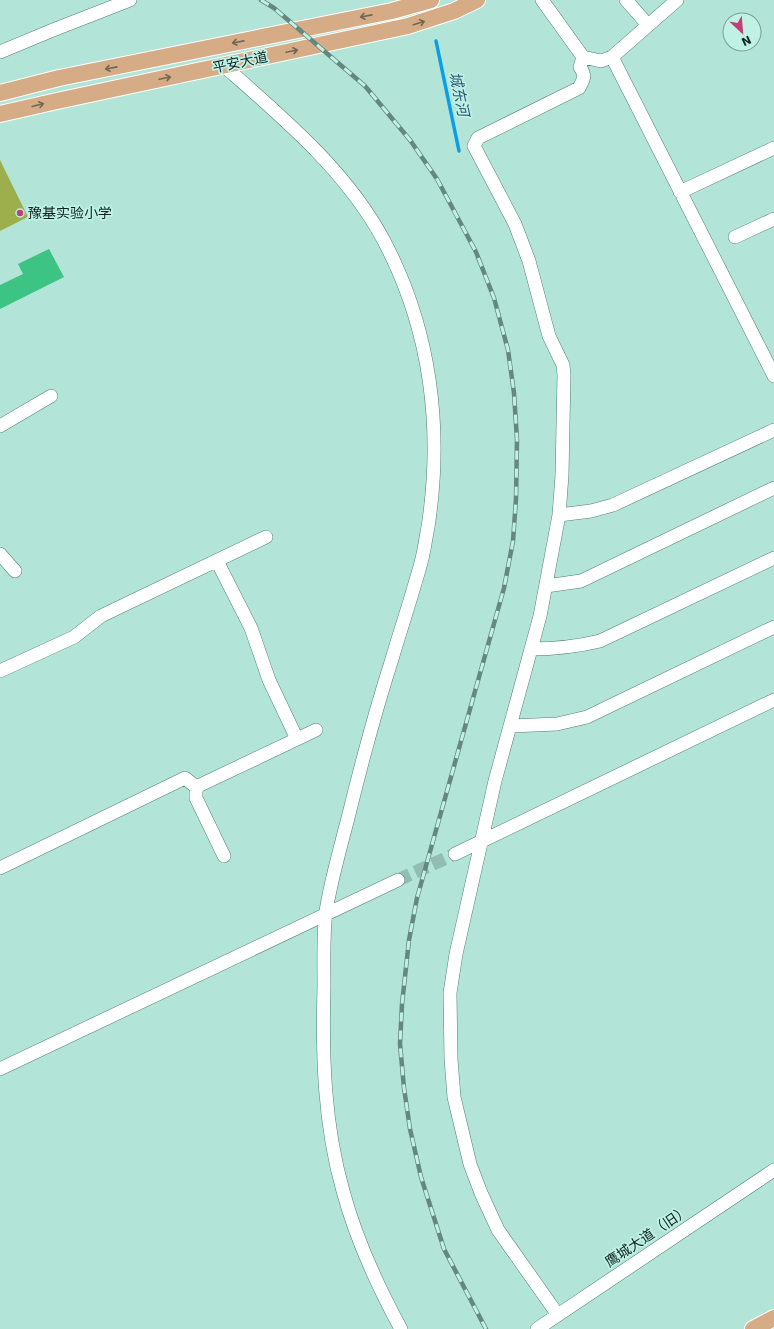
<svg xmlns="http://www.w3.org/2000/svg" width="774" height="1329" font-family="'DejaVu Sans','Noto Sans SC',sans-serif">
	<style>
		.pitch { fill: #9daf4c }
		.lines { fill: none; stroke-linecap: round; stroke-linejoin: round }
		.stream { stroke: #0a9fe4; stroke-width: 3.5 }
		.building { fill: #3dc384 }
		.minor-tunnel { stroke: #91bdb2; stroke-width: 13; stroke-dasharray: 13 6; stroke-linecap: butt }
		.minor-casing { stroke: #518076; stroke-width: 14 }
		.major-casing { stroke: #fff; stroke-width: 18 }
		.minor { stroke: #fff; stroke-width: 13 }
		.major { stroke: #d6ac87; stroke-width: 16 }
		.rail-casing { stroke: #64877f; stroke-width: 4.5 }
		.rail { stroke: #bff1e5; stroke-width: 3; stroke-dasharray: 9; stroke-linecap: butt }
		.oneway { stroke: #726853 }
		.poi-dot { fill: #c53c77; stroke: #bff1e5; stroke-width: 1.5 }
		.labels { text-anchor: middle; stroke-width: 3.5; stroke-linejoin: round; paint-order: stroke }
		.street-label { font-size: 14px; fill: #0f231f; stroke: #bff1e5 }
		.poi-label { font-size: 14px; fill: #0f231f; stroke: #bff1e5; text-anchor: start }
		.water-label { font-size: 15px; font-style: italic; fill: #295876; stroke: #bff1e5 }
	</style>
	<rect width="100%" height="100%" fill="#b2e4d7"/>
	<!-- pitch -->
	<path class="pitch" d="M0,160l28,57 -28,14z"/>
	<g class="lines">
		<!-- stream -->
		<path class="stream" d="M436,41l23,110"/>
	</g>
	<!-- building -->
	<path class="building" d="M49,249l15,28 -64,32v-24l23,-11 -5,-10z"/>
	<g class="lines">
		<!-- minor-tunnel -->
		<path class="minor-tunnel" d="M398,880l57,-26"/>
		<!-- minor casing -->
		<g class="minor-casing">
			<path id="minor" d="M542,0l41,57 18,4 11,-4 65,-57
				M626,0l22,25
				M0,52l53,-22 77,-30
				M612,57l162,319
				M223,65c59,52 124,106 161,176 47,89 59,188 44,286 -2,9 -3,19 -5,27 -2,11 -6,22 -9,33 -7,24 -15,48 -22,72 -17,53 -31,106 -44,159 -8,31 -17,62 -22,93 -3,23 -2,52 -2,76 -2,69 0,137 19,204 13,48 34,94 58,138
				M680,192l94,-44
				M735,237l39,-18
				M0,426l51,-30
				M559,515l32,-4 22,-6 161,-75
				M0,554l15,17
				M217,561l34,67 18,52 28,59
				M546,586l35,-5 193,-93
				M531,649c25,0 44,-2 69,-8l174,-83
				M0,671l74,-34 27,-21 165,-79
				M511,726l46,-2 30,-7 187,-90
				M196,787l120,-57
				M455,854l319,-154
				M0,868l185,-90 11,9v11l28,58
				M0,1069l398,-189
				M558,1315l-60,-85 -17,-37 -11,-29 -16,-67 -3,-38 -1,-66 6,-39 39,-173 45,-165 19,-101 3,-40 2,-100 -1,-10 -14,-29 -20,-75 -14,-37 -41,-78 4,-8 101,-50c5,-9 7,-12 1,-21l3,-10
				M537,1329l237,-159"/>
		</g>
		<!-- major casing -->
		<g class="major-casing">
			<path id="major" d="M0,93l59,-15 333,-67 39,-11
				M0,114l57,-13 351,-75 46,-15 23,-11
				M753,1329l21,-11"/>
		</g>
		<!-- minor -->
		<use href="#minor" class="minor"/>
		<!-- major -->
		<use href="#major" class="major"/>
		<!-- rail casing -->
		<g class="rail-casing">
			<path id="rail" d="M261,0l13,8 91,78 45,54 27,39 39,73 18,46 14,52 6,43 3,47 -1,59 -3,42 -9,47 -87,310 -8,42 -7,64 -2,40 4,44 6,41 11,48 23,72 42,80"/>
		</g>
		<!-- rail -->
		<use href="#rail" class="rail"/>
	</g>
	<!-- one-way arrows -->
	<defs><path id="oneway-shaft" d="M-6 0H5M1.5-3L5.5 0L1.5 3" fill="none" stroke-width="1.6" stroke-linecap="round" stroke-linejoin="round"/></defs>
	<g class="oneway">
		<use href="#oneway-shaft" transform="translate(366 16) rotate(169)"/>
		<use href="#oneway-shaft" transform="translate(419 23) rotate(-17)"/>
		<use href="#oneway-shaft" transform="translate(238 42) rotate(169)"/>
		<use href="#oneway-shaft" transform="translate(292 51) rotate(-12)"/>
		<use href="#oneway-shaft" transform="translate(111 68) rotate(169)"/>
		<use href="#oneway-shaft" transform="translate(165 78) rotate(-12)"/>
		<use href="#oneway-shaft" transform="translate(38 105) rotate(-14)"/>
	</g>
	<!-- markers -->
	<circle class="poi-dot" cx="20" cy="213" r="4"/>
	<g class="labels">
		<!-- street labels -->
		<g class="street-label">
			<text transform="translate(240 62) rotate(-12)" y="5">平安大道</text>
			<text transform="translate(647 1236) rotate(-34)" y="5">鹰城大道（旧）</text>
		</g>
		<!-- poi labels -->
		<g class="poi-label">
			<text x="28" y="218">豫基实验小学</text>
		</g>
		<!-- water labels -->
		<g class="water-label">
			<text transform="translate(459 94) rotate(78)" y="5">城东河</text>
		</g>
	</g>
	<!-- north arrow -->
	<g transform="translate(742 32) rotate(154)"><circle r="19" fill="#bff1e5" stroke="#799f96"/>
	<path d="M0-3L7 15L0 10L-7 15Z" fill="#c53c77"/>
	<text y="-6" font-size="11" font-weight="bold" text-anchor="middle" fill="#0f231f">N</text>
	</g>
</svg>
